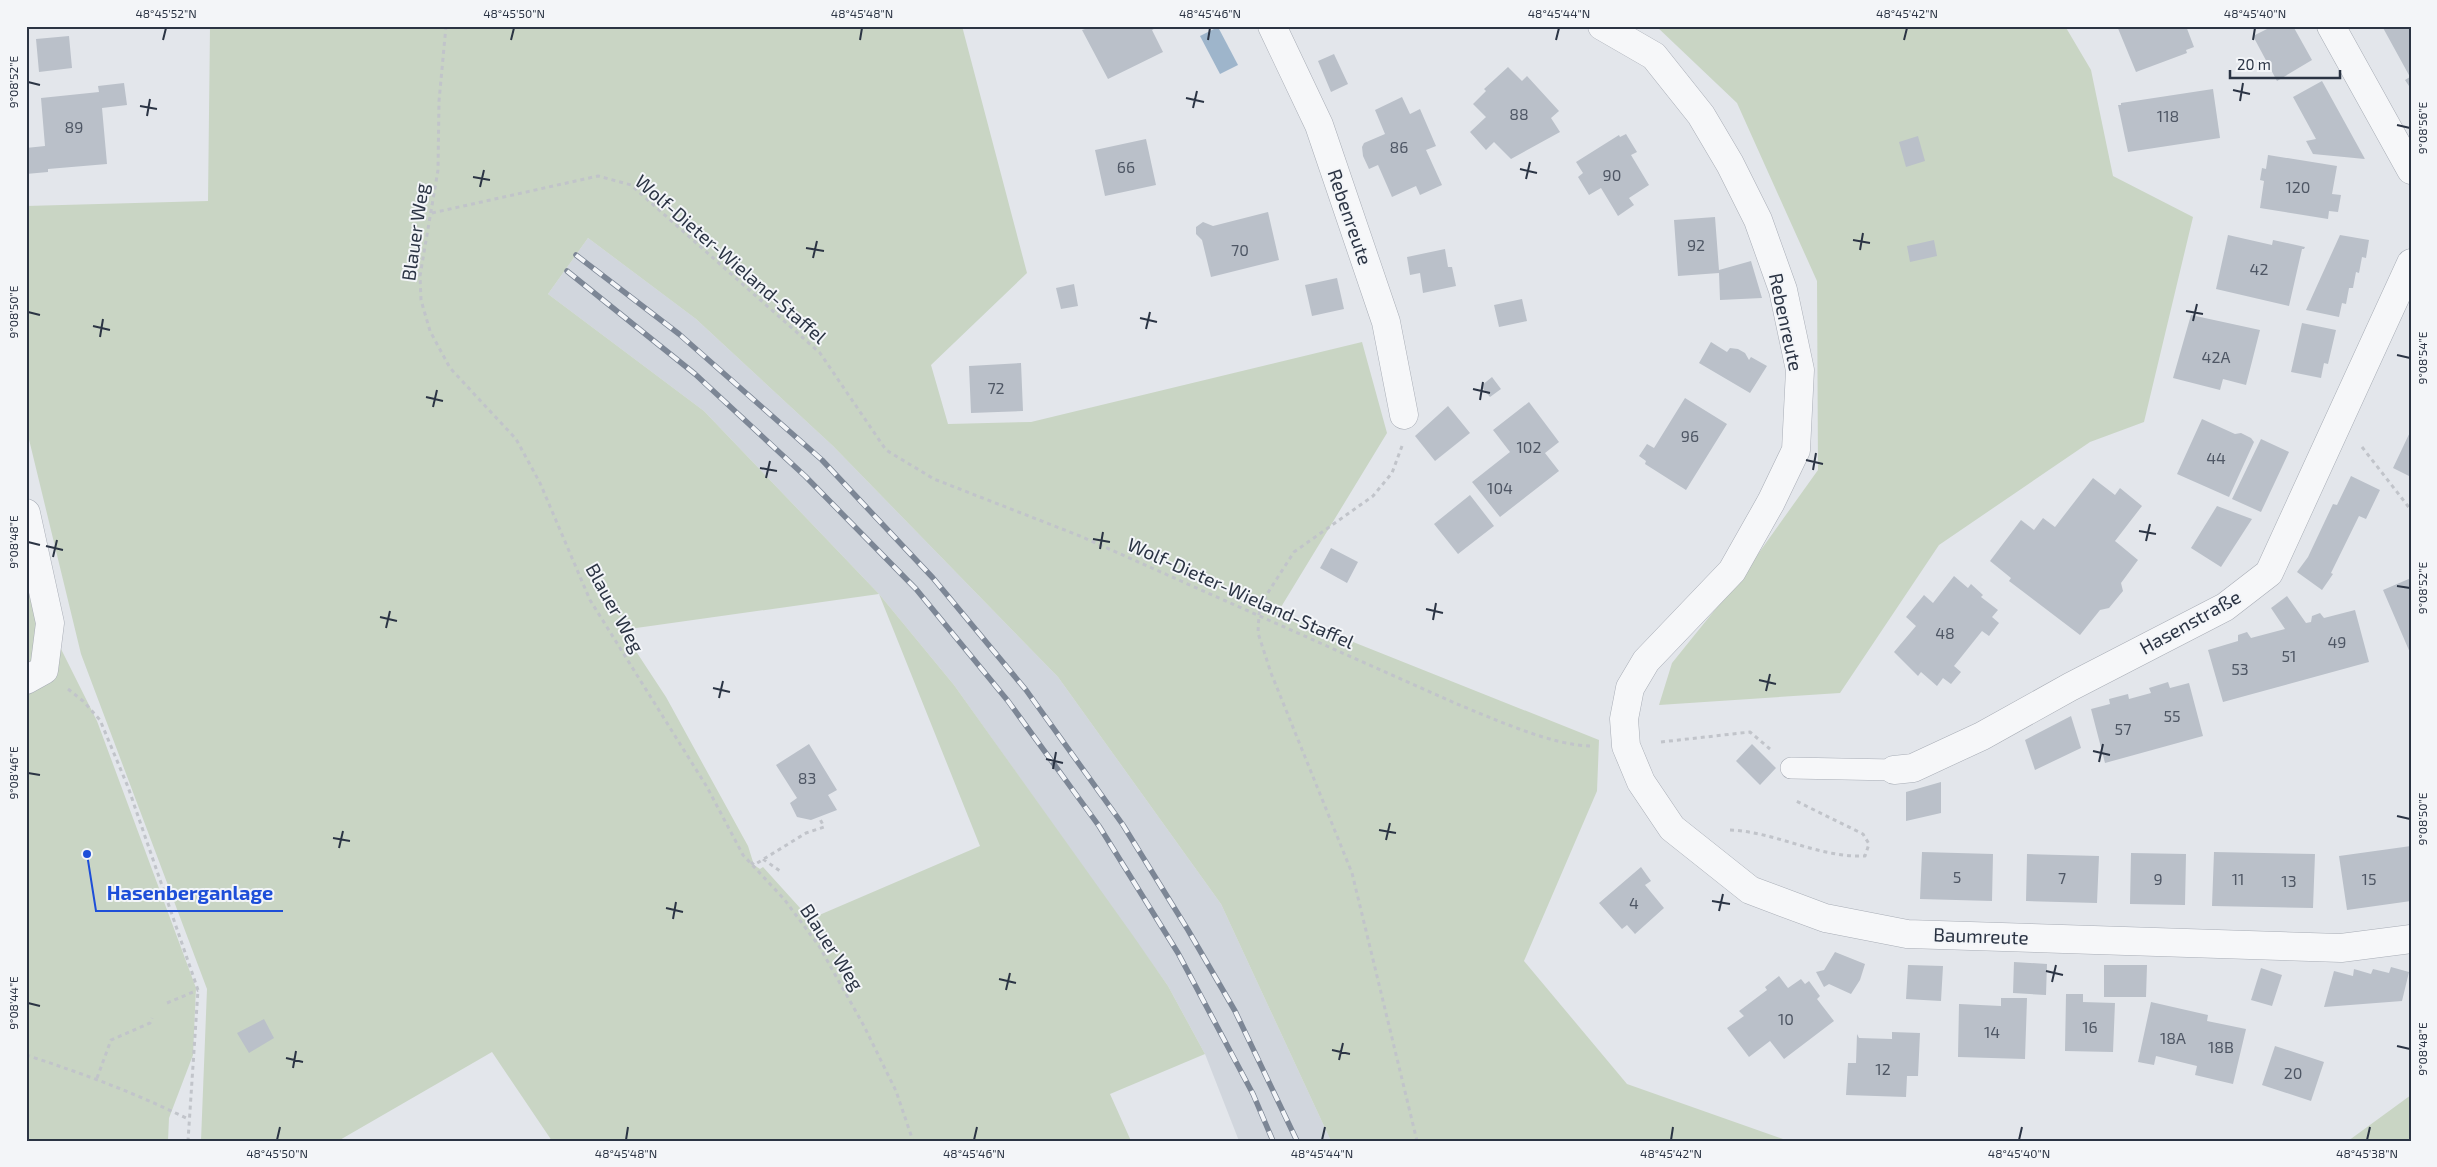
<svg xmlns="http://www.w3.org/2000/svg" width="2437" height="1167" font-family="'Exo 2',sans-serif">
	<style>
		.built { fill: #d1d6dd }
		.green { fill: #c9d5c4; fill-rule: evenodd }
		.water { fill: #9eb5cb }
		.building { fill: #bac0c9 }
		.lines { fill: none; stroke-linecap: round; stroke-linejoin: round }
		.lane-casing { stroke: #a8adb6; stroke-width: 22 }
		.street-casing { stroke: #a8adb6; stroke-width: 29 }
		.path { stroke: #c1c4ca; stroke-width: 3; stroke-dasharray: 4 4; stroke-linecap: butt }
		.lane { stroke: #f6f7f9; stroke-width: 21 }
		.street { stroke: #f6f7f9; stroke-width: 28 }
		.rail-casing { stroke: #7c8695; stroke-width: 5.5 }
		.rail { stroke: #f3f5f8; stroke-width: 4; stroke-dasharray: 11; stroke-linecap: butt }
		.ticks { fill: none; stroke: #2b3444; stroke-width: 2 }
		.labels { text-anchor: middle; stroke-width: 4; stroke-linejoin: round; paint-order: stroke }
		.number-label { font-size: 16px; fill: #4f5765 }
		.street-label { font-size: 19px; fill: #2b3444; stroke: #f3f5f8 }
		.leader { fill: none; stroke: #1d4ed8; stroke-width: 2 }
		.callout-dot { fill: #1d4ed8; stroke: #f3f5f8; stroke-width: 2 }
		.callout-label { font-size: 20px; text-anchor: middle; font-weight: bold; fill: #1d4ed8; stroke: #f3f5f8; stroke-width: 4; stroke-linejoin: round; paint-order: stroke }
		.neatline { fill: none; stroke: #2b3444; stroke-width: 2 }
		.ticks-label { font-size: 12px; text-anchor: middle; fill: #2b3444 }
	</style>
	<rect width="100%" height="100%" fill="#e3e6eb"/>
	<!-- built -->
	<path class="built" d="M588,238l108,81 137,127 225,231 163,227 110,237h-92l-34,-87 -37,-68 -214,-301 -75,-91 -175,-183 -156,-117z"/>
	<!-- green -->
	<path class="green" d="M210,26h752l65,247 -96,92 17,59 83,-2 331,-80 25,91 -109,179 321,128 -2,51 -73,170 103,123 156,55 186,2h-638l-110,-237 -163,-227 -225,-231 -137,-127 -108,-81 -40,56 156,117 175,183 75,91 180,252 34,49 37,68 -95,40 21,47h-579l-60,-89 -154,89h-137l6,-152 -126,-335 -55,-227v-221l182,-5zM879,594l101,252 -170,73 -47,-52 -3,2 -6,-4 -6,-19 -82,-149 -44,-67z
		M1656,26h409l26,44 22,106 80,41 -49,205 -54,20 -151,103 -99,148 -181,12 13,-42 71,-88 75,-105 -1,-189 -80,-178z
		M26,528l22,95 49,98 99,267 -3,67 -24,63 -1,23h-142z
		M2411,1095v46h-63z"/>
	<!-- water -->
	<path class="water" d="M1218,27l20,38 -18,9 -20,-38z"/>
	<!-- building -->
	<path class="building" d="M1083,26h76l-7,4 11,22 -55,27 -26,-49 3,-1z
		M2117,26h59l1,2 9,-2 8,21 -8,3 1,3 -51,19z
		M2273,26h20l19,34 -35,21 -24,-45z
		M2382,26h29v63l-6,-9 5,-3z
		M69,36l3,32 -33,4 -3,-33z
		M1334,54l14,30 -17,8 -13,-31z
		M1508,67l14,14 5,-5 32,35 -8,7 9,14 -49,27 -17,-17 -8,8 -16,-18 16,-15 -13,-13 13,-13 -2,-2z
		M2322,81l43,78 -52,-5 -7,-13 10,-2 -23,-42z
		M124,83l3,22 -25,3 5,56 -59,5v3l-22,2v-26l19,-2 -4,-48 58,-6 -1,-6z
		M2213,89l7,49 -92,14 -10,-47h3v-2z
		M1402,97l8,17 10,-5 16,37 -10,4 16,35 -22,10 -4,-9 -24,11 -14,-32 -9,4 -6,-13 -1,-9 2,-4 21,-9 -10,-24z
		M1626,134l11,18 -6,3 18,30 -20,13 5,7 -16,11 -17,-28 -12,7 -11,-18 5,-4 -7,-11 43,-27 1,2z
		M1918,136l7,25 -19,6 -7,-25z
		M1146,139l10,46 -51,11 -10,-46z
		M2268,155l69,11 -5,28 9,1 -3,17 -9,-1 -1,8 -68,-11 4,-27 -4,-1 2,-12 4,1z
		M1268,212l11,48 -68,17 -9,-37 -6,-6v-7l7,-5 10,4z
		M1715,217l4,53 32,-9 11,37 -42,2 -1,-27 -41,3 -4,-56z
		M2228,235l44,10 1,-5 32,7 -1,2h-2l-13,57 -73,-17z
		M2340,235l29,5 -3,18 -4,-1 -3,16 -3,-1 -3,16h-4l-3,16 -4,-1 -3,14 -33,-7z
		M1934,240l3,16 -27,6 -3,-16z
		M1445,249l3,18h4l4,19 -33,7 -3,-20 -10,2 -3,-18z
		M1337,278l7,31 -32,7 -7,-31z
		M1074,284l4,22 -17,3 -5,-21z
		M1522,299l5,22 -28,6 -5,-22z
		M2191,315l69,15 -14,55 -23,-6 -3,11 -47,-12z
		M2302,323l34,7 -8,34 -4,-1 -3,15 -30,-6z
		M1711,342l16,10 3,-4 8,1 7,4 4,7 2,-3 16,9 -17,27 -51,-30z
		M1021,363l2,48 -52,2 -2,-47z
		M1492,377l9,12 -11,8 -9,-11z
		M1685,398l42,26 -41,66 -41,-26 1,-3 -7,-5 8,-12 7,4z
		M1529,402l30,40 -14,11 14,18 -59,46 -28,-35 38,-30 -17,-22z
		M1448,406l22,27 -35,28 -20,-25z
		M2202,419l33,15 6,-1 10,5 3,4 -25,55 -52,-23z
		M2411,430v47l-18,-9z
		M2261,439l28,13 -28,60 -29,-13z
		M2351,476l29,14 -14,29 -7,-3 -28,57 2,1 -11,16 -25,-18 11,-15 25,-53 4,1z
		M2093,478l22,17 5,-7 22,18 -27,35 23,19 -17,23 2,8 -14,17 -9,2 -20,25 -71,-54 2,-3 -21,-17 31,-41 13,10 9,-12 12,9z
		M1470,495l24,31 -36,28 -24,-30z
		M2217,506l35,13 -31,48 -30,-19z
		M1331,548l27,14 -11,21 -27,-15z
		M1954,576l14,12 3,-4 12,11 -2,2 17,13 -6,7 7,6 -10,13 -7,-5 -28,35 7,6 -10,12 -8,-6 -6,8 -16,-14 -3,4 -24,-24 22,-26 -10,-9 18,-22 9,8z
		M2411,578v77l-28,-65z
		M2287,596l19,27 5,-1 1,-6 8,-3 4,5 31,-8 14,52 -146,40 -15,-52 30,-9v-6l9,-3 4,6 34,-9 -14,-21z
		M2168,682l2,6 19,-5 14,53 -98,27 -14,-54 19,-5 -1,-5 19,-5 1,5 22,-6 -2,-5z
		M2071,716l10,32 -46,22 -10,-30z
		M809,744l28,46 -9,5 9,15 -26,10 -14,-3 -7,-14 7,-5 -21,-33z
		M1752,744l24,24 -16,17 -24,-24z
		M1941,782v31l-35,8v-29z
		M2411,846v55l-64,9 -8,-54z
		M1922,852l71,2 -1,47 -72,-2z
		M2214,852l101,2 -2,54 -101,-2z
		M2131,853l55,1 -1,51 -55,-1z
		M2027,854l72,2 -2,47 -71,-2z
		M1641,867l10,14 -6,4 19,23 -29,26 -8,-9 -5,4 -23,-26z
		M1835,952l30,12 -5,16 -9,14 -22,-10 -5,3 -8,-15 8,-2z
		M2014,962l33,2 -1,31 -33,-2z
		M1908,965l35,1 -2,35 -35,-2z
		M2104,965h43l-1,32h-42z
		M2391,967l18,5 -7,29 -78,6 10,-36 19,5 1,-7 17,5 2,-5 16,4z
		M2261,968l21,7 -10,31 -21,-6z
		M1779,976l9,12 13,-9 4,5 4,-3 11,15 -3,3 17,22 -50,38 -14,-18 -21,16 -22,-29 17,-12 -5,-5 28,-21 -2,-3z
		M2066,994h17v8l32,1 -2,49 -48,-1z
		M2001,998h26l-2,61 -67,-2 1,-53 42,2z
		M2151,1002l57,13 -1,6 39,8 -13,55 -38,-9 2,-9 -41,-10 -2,9 -16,-3z
		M264,1019l10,19 -25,15 -12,-20z
		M1892,1032l28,1 -2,43h-11l-1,21 -60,-2 2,-32h8l1,-29 2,4 33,1z
		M2275,1046l49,16 -13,39 -49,-16z"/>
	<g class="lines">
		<!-- lane casing -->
		<g class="lane-casing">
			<path id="lane" d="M1791,768l103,2"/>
		</g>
		<!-- street casing -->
		<g class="street-casing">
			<path id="street" d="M1272,26l47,99 67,197 18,93
				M1602,26l52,30 47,59 29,49 28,56 25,70 17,80 -4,80 -25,52 -39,69 -86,90 -16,27 -6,31 2,27 15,36 31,46 78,62 75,28 82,16 434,14 70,-9
				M2331,26l80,144
				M26,513l24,110 -6,47 -18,10
				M1894,770l19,-2 69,-32 88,-49 155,-80 44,-34 142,-310"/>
		</g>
		<!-- path -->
		<path class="path" d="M446,26l-7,75 -1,69 -18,106 1,24 9,31 20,37 66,71 24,44 50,117 117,187 36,68 41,44 35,47 45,80 32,65 17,50
			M432,213l166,-37 33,9 189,168 66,97 48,29 146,57 377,168c37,15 96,42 135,42
			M1402,446l-10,27 -19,23 -79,56 -27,42 -8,20 -1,19 13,40 81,200 65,268
			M2362,447l49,63
			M68,689l15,12 17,19 28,67 70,203 -10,151
			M1661,742l89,-10 20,17
			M1730,830c46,2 89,28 135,26l4,-12 -6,-10 -69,-34
			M763,859l17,12
			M751,862l3,3 52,-32 18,-6 -5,-10
			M167,1003l31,-13
			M26,1055c58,19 107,37 162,64
			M97,1078l14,-38 39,-17 2,-5"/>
		<!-- lane -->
		<use href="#lane" class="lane"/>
		<!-- street -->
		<use href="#street" class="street"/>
		<!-- rail casing -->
		<g class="rail-casing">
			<path id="rail" d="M576,255l103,79 143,126 111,118 93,112 97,135 65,105 47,81 62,130
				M567,271l128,103 110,102 111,113 92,112 91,125 79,127 75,141 20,47"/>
		</g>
		<!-- rail -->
		<use href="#rail" class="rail"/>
	</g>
	<!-- ticks -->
	<path class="ticks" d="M163,40l3,-12M511,40l3,-12M860,40l2,-12M1208,40l2,-12M1556,40l3,-12M1904,40l3,-12M2253,40l2,-12M28,82l12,3M2233,90l17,4M1186,98l18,4M2240,101l3,-18M140,106l17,3M1193,108l4,-17M147,116l3,-17M2397,125l13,3M1520,169l17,4M473,177l17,3M1526,179l4,-17M480,187l4,-17M1853,240l17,3M806,248l18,3M1860,250l3,-17M813,258l4,-17M2186,311l17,3M28,312l12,3M1140,318l17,4M2193,321l4,-17M93,326l17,4M1146,329l4,-17M100,337l3,-18M2397,355l13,3M1473,389l17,4M426,397l17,4M1480,400l3,-18M433,407l4,-17M1806,460l17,4M760,468l17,3M1813,470l3,-17M766,478l4,-17M2139,531l17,3M1093,539l17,3M2146,541l4,-17M28,542l12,3M46,546l17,4M1100,549l3,-17M53,557l4,-17M2397,586l13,2M1426,609l17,4M380,617l17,4M1433,620l3,-17M386,628l4,-17M1759,680l17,4M713,688l17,4M1766,691l4,-17M719,698l4,-17M2093,751l17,4M1046,759l17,4M2099,762l4,-18M1053,769l3,-17M28,773l12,2M2397,816l13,3M1379,830l17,3M333,838l17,3M1386,840l4,-17M339,848l4,-17M1712,901l18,3M666,908l17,4M1719,911l4,-17M673,919l3,-17M2046,971l17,4M999,979l17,4M2052,982l4,-17M1006,990l4,-17M28,1003l12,3M2397,1046l13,3M1332,1050l18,4M286,1058l17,4M1339,1060l4,-17M293,1068l3,-17M277,1140l3,-13M626,1140l2,-13M974,1140l3,-13M1322,1140l3,-13M1671,1140l2,-13M2019,1140l3,-13M2367,1140l3,-13"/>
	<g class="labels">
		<!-- number labels -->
		<g class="number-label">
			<text x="1519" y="120">88</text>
			<text x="2168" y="122">118</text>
			<text x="74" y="133">89</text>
			<text x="1399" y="153">86</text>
			<text x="1126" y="173">66</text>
			<text x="1612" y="181">90</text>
			<text x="2298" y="193">120</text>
			<text x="1696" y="251">92</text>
			<text x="1240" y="256">70</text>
			<text x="2259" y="275">42</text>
			<text x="2216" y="363">42A</text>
			<text x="996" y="394">72</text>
			<text x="1690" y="442">96</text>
			<text x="1529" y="453">102</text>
			<text x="2216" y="464">44</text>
			<text x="1500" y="494">104</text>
			<text x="1945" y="639">48</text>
			<text x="2337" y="648">49</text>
			<text x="2289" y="662">51</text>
			<text x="2240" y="675">53</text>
			<text x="2172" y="722">55</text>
			<text x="2123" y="735">57</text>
			<text x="807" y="784">83</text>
			<text x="1957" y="883">5</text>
			<text x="2062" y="884">7</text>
			<text x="2158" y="885">9</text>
			<text x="2238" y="885">11</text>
			<text x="2369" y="885">15</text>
			<text x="2289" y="887">13</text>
			<text x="1634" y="909">4</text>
			<text x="1786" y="1025">10</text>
			<text x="2090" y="1033">16</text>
			<text x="1992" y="1038">14</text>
			<text x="2173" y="1044">18A</text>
			<text x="2221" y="1053">18B</text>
			<text x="1883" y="1075">12</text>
			<text x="2293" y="1079">20</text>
		</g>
		<!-- street labels -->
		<g class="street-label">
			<text transform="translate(1350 217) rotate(71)" y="7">Rebenreute</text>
			<text transform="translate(415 232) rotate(-82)" y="7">Blauer Weg</text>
			<text transform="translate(731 259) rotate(41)" y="7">Wolf-Dieter-Wieland-Staffel</text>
			<text transform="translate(1786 322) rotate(78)" y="7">Rebenreute</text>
			<text transform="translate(1241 593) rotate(24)" y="7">Wolf-Dieter-Wieland-Staffel</text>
			<text transform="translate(615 608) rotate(61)" y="7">Blauer Weg</text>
			<text transform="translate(2190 622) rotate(-29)" y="7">Hasenstraße</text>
			<text transform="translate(1981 936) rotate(2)" y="7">Baumreute</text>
			<text transform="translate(832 947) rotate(57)" y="7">Blauer Weg</text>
		</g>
	</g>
	<!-- callouts -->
	<path class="leader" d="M87 854L96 911H283"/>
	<circle class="callout-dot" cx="87" cy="854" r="5"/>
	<g class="callout-label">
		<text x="190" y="900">Hasenberganlage</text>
	</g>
	<!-- border -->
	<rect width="2437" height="1167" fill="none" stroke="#f3f5f8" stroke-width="55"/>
	<!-- scale -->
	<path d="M2230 70v8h110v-8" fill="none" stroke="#2b3444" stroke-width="2.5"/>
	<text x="2237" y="70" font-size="15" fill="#2b3444" stroke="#f3f5f8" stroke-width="4" paint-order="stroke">20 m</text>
	<rect x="28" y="28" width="2382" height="1112" class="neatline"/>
	<g class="ticks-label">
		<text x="166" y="18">48°45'52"N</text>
		<text x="514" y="18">48°45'50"N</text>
		<text x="862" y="18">48°45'48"N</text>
		<text x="1210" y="18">48°45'46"N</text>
		<text x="1559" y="18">48°45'44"N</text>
		<text x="1907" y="18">48°45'42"N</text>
		<text x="2255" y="18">48°45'40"N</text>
		<text transform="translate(14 82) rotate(-90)" y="4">9°08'52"E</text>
		<text transform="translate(2423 128) rotate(-90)" y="4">9°08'56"E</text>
		<text transform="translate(14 312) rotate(-90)" y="4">9°08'50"E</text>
		<text transform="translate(2423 358) rotate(-90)" y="4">9°08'54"E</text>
		<text transform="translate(14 542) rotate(-90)" y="4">9°08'48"E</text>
		<text transform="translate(2423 588) rotate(-90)" y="4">9°08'52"E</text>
		<text transform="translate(14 773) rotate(-90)" y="4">9°08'46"E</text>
		<text transform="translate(2423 819) rotate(-90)" y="4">9°08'50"E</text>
		<text transform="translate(14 1003) rotate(-90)" y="4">9°08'44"E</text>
		<text transform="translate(2423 1049) rotate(-90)" y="4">9°08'48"E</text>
		<text x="277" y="1158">48°45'50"N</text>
		<text x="626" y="1158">48°45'48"N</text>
		<text x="974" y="1158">48°45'46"N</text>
		<text x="1322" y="1158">48°45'44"N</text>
		<text x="1671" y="1158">48°45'42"N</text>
		<text x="2019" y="1158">48°45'40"N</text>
		<text x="2367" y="1158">48°45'38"N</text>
	</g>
</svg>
